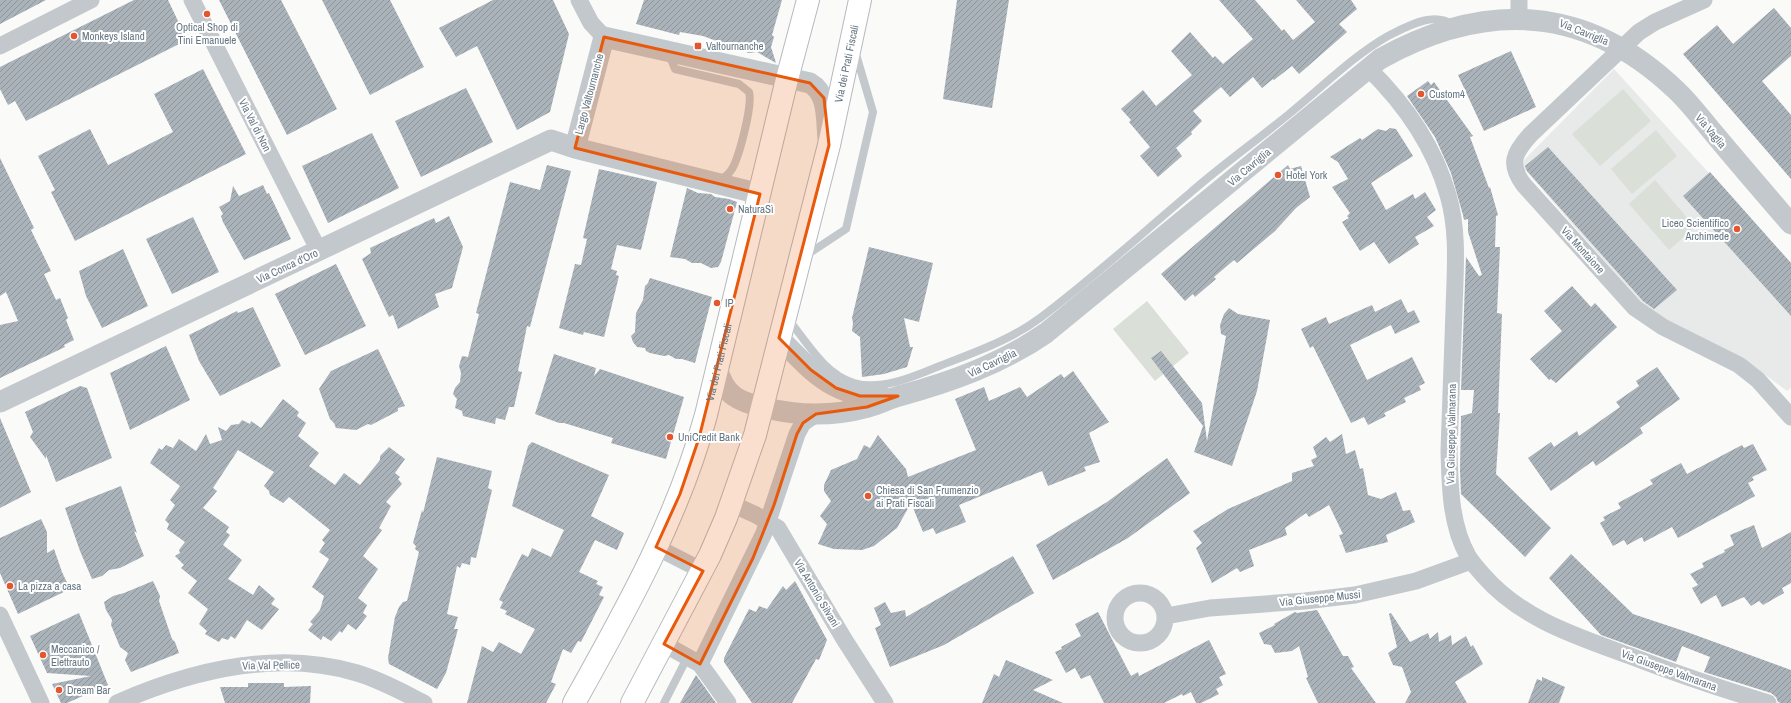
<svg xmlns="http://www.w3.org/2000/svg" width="1791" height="703" font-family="'Archivo Narrow',sans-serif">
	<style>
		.built { fill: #e8e9e9 }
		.park { fill: #dadfd7 }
		.building { fill: url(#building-hatch) }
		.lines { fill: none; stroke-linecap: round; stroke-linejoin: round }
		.primary-casing { stroke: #b5babe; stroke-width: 24 }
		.service { stroke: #c3c8cc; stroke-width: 8 }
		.minor { stroke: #c3c8cc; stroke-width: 17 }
		.tertiary { stroke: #c3c8cc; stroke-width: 21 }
		.primary { stroke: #fff; stroke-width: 22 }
		.marked { fill: #e8590c; fill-opacity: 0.2; stroke: #e8590c; stroke-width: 3; stroke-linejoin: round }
		.poi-dot { fill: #e4572e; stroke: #fff; stroke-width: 1.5 }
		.labels { text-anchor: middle; stroke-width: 4; stroke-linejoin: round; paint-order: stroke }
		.poi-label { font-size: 11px; fill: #657683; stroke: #fff; text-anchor: start }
		.street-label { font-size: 11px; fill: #657683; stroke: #fff }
	</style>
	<defs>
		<pattern id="building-hatch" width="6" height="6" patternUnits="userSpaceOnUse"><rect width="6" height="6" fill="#aab3b9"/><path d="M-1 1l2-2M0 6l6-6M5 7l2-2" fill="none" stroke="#8e969c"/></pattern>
	</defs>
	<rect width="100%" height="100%" fill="#fafaf8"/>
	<!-- built -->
	<path class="built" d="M1614,69l177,194v125l-4,3 -36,-27 -100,-49 -131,-151z"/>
	<!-- park -->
	<path class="park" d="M1623,89l28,32 -51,45 -28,-32z
		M1656,130l21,26 -45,38 -21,-25z
		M1655,180l40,47 -26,23 -40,-46z
		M1147,301l42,52 -34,28 -42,-52z"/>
	<!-- building -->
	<path class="building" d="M0,0h46l-46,24z
		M134,0h34l19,40 -161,81 -11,-20 -7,4 -8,-16v-22z
		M219,0h62l56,109 -50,26z
		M322,0h68l34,67 -54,28z
		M493,0h60l16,34 -19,78 -33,18 -40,-84 -21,11 -17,-29z
		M644,0h138l-10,35 2,2 -3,10 5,16 -19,-11 -9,1 -17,-10h-9l-19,-7 -23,-4 -1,3 -43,-11z
		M957,0h52l-17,108 -49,-9z
		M1219,0h36l27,31 2,-2 9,11 22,-18 -19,-22h55l6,9 -18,15 8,8 -48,42 -7,-8 -18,14 -1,-1 -11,9 -9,-11 -23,20 -9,-10 -28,24 9,10 -11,11 1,2 -16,14 6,8 -24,21 -18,-21 10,-9 -21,-25 2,-2 -10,-11 22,-19 13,16 36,-31 -21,-24 19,-19 23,26 2,-2 8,8 30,-25z
		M1774,8l17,20v28l-29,25 29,34v64l-108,-125 34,-29 16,19z
		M1511,51l25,56 -52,24 -26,-56z
		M203,69l43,85 -171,87 -24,-49 4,-2 -17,-34 52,-27 18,36 65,-33 -19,-38z
		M1428,81l3,4 3,-3 39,54 -3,1 19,51 1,-1 8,28 -2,1 -1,31h5l-3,66 5,1 -4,99h2l-4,61 55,54 -26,29 -64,-63 -1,-24 1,-54 11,-3 2,-23h-13l5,-133 13,19 3,-1 -14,-43v-13l-4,1 -1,-5 -12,-42 -16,-36 -28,-41z
		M466,88l27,54 -72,35 -26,-56z
		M1390,128l6,1 17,27 -42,27 15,27 27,-16 2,5 10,-7 11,18 -9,7 7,9 -19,11 4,7 -30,20 -15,-22 -14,9 -18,-29 7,-4 -2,-2 3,-3 -18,-26 16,-8 -10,-17 -8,-5 30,-19 2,2 16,-11 8,2z
		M372,133l27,55 -71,35 -26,-57z
		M1548,147l129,143 -23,19 -11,-8 -116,-130 -2,-5z
		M0,158l34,70 -3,2 20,41 -7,3 12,26 4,-2 8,20 -2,2 8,20 -10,5 1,2 -65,31v-53l18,-4 -12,-29 -6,4z
		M547,165l24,6 -41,156 -3,-1 -9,45 4,1 -8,35h-5l-4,13 -9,-2 -1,6 -32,-8 -1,-5 -7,-3 2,-9 -4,-5 2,-6 5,-6 1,-9 -2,-7 3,-10 6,1 11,-43 -3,-1 34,-131 30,8z
		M1288,165l2,4 11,-3 9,31 -14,11 -21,23 -38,32 -3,-3 -20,17 2,2 -21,18 -2,-3 -8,7 -24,-27z
		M599,169l58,13 -16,68 -24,-5 -6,24 6,2 -1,4 3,1 -15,61 -20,-5 -1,3 -24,-7 16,-64 6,1 6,-26 -4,-1z
		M1710,172l81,91v53l-108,-120z
		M263,185l4,9 2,-1 22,46 -47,21 -21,-38 -2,-6 2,-2 -4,-7 11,-6 3,-15 6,10z
		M687,188l11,5 13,1 4,3 14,2 8,3 -16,60 -3,5 -7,1 -10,-5h-9l-7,-4 -15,-2z
		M449,216l14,31 -11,41 -17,6 4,13 -41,22 -5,-14 -4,2 -27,-58 9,-6 -1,-5 64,-30 2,5z
		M193,217l26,55 -47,22 -26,-55z
		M869,247l64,16 -14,59 -15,-4 6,29h3l-6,20 -23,7 -22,3 -2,-40 -8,-6 1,-8 -1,-5z
		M123,249l25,57 -46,22 -16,-32 -7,-25z
		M336,264l30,62 -61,29 -30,-61z
		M650,278l62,19 -17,66 -13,-4h-6l-7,-4 -5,1 -14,-3 -4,-2 -1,-3 -8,-1 -4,-5 -2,-6 4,-4 1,-19 7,-13 2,-14 3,-3z
		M1572,286l19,21 4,-4 22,24 -61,56 -5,-4 -2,1 -19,-21 32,-28 -18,-20z
		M1401,299l7,14 6,-3 6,12 -25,12 -4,-9 -41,20 17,35 45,-23 13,26 -6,3 2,4 -17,8 2,4 -22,11 2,3 -18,9 -4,-8 -13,6 -38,-77 -3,2 -9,-19 25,-12 3,7 43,-19 3,7z
		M253,307l28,59 -61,30 -21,-35 -10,-26 48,-24 1,2z
		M1229,308l9,6 32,6 -13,71 -25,75 -38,-14 9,-26 -52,-68 10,-7 41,52 5,38 19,-105 -5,-2 -1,-9 4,-11z
		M166,346l24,54 -60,30 -20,-57z
		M378,349l27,57 -7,2v3l-27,14 -3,-1 -12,6 -20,-2 -2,-5 -4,-4 -11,-30 12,-18z
		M554,354l42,14 -2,8 6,-7 84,28 -18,62 -55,-16 2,-5 -49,-15h-5l-24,-9z
		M1657,367l23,32 -40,29 3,5 -47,33 -3,-5 -42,30 -23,-33 23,-16 3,5 23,-16 2,5 41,-29 -4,-5 23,-16 -3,-5z
		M1073,371l36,51 -20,11 11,29 -16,5 2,4 -38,15 -6,-15 -83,34 7,17 -30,12 -3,-6 -10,4 -12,-29 -14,25 -23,18 -12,4 -28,-1 -16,-5 9,-20 -7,-8 11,-15 -7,-10v-6l7,-15 26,-11 7,-14 6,3 8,-13 28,34 2,8 68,-27 -21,-51 29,-12 5,14 31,-14 7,10 34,-23 3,4z
		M80,386l7,2 25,70 -56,24 -10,-27v4l-16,-22 3,-5 -8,-20z
		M283,399l16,13 -2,4 9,7 -8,13 21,17 -10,13 26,19 9,-12 16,12 20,-25v-4l9,-9 16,12 -10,14 5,4 -2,2 4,5 -16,18 5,4 -12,22 3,2 -19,26 15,13 -20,29 9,7 -4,8 4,3 -11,14 -8,-6 -6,9 -2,-2 -9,10 -8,-5 -2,4 -13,-10 5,-6 -3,-2 10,-12 4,-14 -12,-9 17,-28 -10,-7 6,-9 -3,-3 8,-10 -41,-33 -6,6 -13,-8 -1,-4 -5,-5 10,-14 -36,-22 -25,38 4,3 -14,17 26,19 -3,5 4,3 -7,10 19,15 -14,19 25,16 6,-10 16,14 -4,5 8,5 -17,21 -15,-10 -12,19 -4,-3 -3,4 -6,-2 -3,4 -14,-8 2,-3 -8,-7 9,-15 -20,-16 9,-12 -16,-13 3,-3 -9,-9 5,-3 -1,-3 6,-8 -18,-13 2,-5 -4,-4 10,-15 -5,-5 10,-14 -30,-23 9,-15 3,2 4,-5 7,3 6,-9 17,12 10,-17 4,10 12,-4 -4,-13 8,4 5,-6 8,-1 3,-4 8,4 1,-3 10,7z
		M0,418l31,74 -31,16z
		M1342,434l4,20 9,-4 5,19 3,-1 5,27 13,4 15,-7 7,19 7,-1 5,12 -29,13 2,7 -42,11 -7,-18 4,-1 -14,-29 -20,12 -3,-4 -21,15 2,7 -38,15 5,16 -14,6 -3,-4 -25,15 -16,-35 6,-5 -9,-12 35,-22 64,-28v-8l22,-7 -3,-6 6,-3 -4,-10 13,-10 4,5z
		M532,442l77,33 -18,41 33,17 -7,17 -22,-10 -16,32 19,9 -2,3 7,3 -4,8 5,2 -23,45 -3,-1 -7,12 -8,-4 -12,33 5,2 -10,19h-79l15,-57 11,6 6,-10 22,12 14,-25 -30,-15 2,-3 -7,-3 3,-6 -4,-2 23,-46 6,3 4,-9 19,9 13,-27 -52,-24 16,-60z
		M1753,444l14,26 -15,7 2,3 -6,3 7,13 -77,42 -6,-11 -28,15 -2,-5 -15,8 -3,-5 -11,6 -13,-23 5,-3 -2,-3 18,-9 -3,-5 35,-19 -3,-4 31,-17 6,11 55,-29 2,3z
		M437,457l55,14 -4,17 4,2 -16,68 -5,-1 -1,8 -8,-2 -2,5 -3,-2 -10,48 11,3 -4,12h4l-12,44 -9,16 -48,-25 -1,-6 7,-41 4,-10 4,-5 4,-1 12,-49 -4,-3 1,-3 -3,-3 9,-33 1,3z
		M1167,458l23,35 -62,45 -75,42 -17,-35 71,-43z
		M121,486l16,47 -3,-2 10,25 -24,12 -11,2 -7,6 -10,3 -12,-28 -15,-43z
		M41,519l6,13v21l7,-4 8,23 8,17 -52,25 -18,-41v-35z
		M1754,525l8,23 29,-16v51l-9,5 2,5 -21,12 -4,-4 -8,5 -7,-9 -22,10 -6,-12 -15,9 -9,-16 6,-3 -8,-11 14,-7 -2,-4 23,-11 -1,-2 10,-5 -4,-10z
		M1571,554l62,60 54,18 104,38v33h-10l-3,-1 -2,-5 -5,-4 -67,-21 6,-15 -28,-11 -6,16 -75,-27 -52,-57z
		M1013,556l21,37 -90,52 -54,22 -15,-39 6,-3 -7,-17 11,-6 6,11 14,-3 1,7z
		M153,581l7,15 -1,5 13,38 3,3 4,11 -48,19 -6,-12 3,-7 -8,-6 -9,-22 1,-5 -6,-10 -2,-8 9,-6 11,-3z
		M795,581l32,59 -8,20 -3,-1 -24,44h-40l-28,-41v-4l25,-49 7,3 3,-6 8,3 16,-23 3,4z
		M1317,610l26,46h5l6,11 -3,1 25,35h-58l-12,-25 2,-1 -9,-31 -7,5 -17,2 -4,-8 -7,-1 -5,-11 16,-8 -1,-1 21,-12 2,1z
		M1098,612l33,64 7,-4 1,4 70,-36 17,34 -7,3 4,8 -7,4 3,5 -18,9h-5l-5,-11 -8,4 -1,-2 -18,9h-60l-14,-28 -9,4 -6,-11 -9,5 -11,-21 7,-3 -1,-2 20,-11 -6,-12z
		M79,613l29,72 -41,18h-6l-9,-19 39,-8 -44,-3 -17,-37z
		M1391,613l19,29 18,-9 2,6 8,-7 1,10 12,-7 1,10 14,-9 5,11 2,-2 10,19 -28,18 12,21h-62l6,-11 -9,-25 -9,-2 -5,-12 9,-6 -8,-33z
		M1006,660l47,20 -20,10 30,13h-81l12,-29 5,3z
		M696,675l20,28h-36z
		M1542,677l23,10 -6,16h-31l9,-24 5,2z
		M248,683h36v4l27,-1 -1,17h-85l-5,-16h28z"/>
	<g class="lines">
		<!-- primary casing -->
		<g class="primary-casing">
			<g id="primary">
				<path id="s1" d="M574,703c52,-93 104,-185 132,-288l81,-336 21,-79"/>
				<path id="s2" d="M632,703l78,-148 16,-37 29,-83 74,-290 31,-145"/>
			</g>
		</g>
		<!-- service -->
		<path class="service" d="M669,54l6,15 64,15 10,8c4,13 -10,65 -17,77 -3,5 -8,9 -14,11
			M805,256l41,-27 27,-117 -18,-61
			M788,319c19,23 36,55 66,64 26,8 59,-6 83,-16 35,-14 72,-26 103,-49 52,-39 100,-83 150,-125 32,-28 66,-52 99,-79 31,-25 65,-59 99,-78 20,-10 45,-25 65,-11
			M664,703l24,-47"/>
		<!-- minor -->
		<path class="minor" d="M192,0l127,251
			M579,0l12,23 13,14
			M1519,0v17
			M1704,0l-49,22 -16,10 -109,103c-16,18 -22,29 -6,50l111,123 28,19 76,38 19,15 33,37
			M0,46l91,-46
			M1368,68c36,35 66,78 80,127 11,37 7,77 6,115 -2,47 -3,93 -5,140 1,35 1,74 19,106 4,7 10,13 15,19 39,45 96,62 150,82 44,17 89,32 135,46
			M730,503l26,12 22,13 66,111 41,64
			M656,547l47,24
			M1115 618a25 25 0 1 1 50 0a25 25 0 1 1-50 0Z
			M0,615l41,88
			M1166,616l44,-8 95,-7 50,-6 61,-14 55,-20
			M664,644l36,20 28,39
			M700,664l64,-131 33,-99 6,-11 13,-9
			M117,703c75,-33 159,-54 240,-30 24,7 45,19 67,30"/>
		<!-- tertiary -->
		<path class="tertiary" d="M575,148l29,-111 206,46c19,11 16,37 18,56
			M779,338c33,33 53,59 104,59
			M717,367c7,29 22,35 49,41 33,8 69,8 102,-1 11,-3 21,-8 31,-11 52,-14 102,-32 147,-63l334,-274c106,-59 206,-55 296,31 15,14 27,31 40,46 25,30 50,59 75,88
			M0,402l551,-262 24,8 185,46"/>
		<!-- primary -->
		<use href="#primary" class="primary"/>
	</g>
	<!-- marked area -->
	<path class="marked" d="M604,37l206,46 14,15 5,47 -50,193 32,32 25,18 24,8h38l-31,11 -51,7 -13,9 -6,11 -23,71 -21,53 -53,106 -36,-20 39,-73 -47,-24 24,-53 19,-56 61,-244 -185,-46z"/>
	<!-- markers -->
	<g class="poi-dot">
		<circle cx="207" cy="14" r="4"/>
		<circle cx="74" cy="36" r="4"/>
		<rect x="694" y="42" width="8" height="8" rx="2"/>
		<circle cx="1421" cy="94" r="4"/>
		<circle cx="1278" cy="175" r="4"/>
		<circle cx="730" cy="209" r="4"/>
		<circle cx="1737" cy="229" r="4"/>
		<circle cx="717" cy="303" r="4"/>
		<circle cx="670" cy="437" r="4"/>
		<circle cx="868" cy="496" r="4"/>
		<circle cx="10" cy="586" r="4"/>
		<circle cx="43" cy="655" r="4"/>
		<circle cx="59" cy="690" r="4"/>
	</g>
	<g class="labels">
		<!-- poi labels -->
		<g class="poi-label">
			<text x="207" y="31" text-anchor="middle">Optical Shop di<tspan x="207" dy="13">Tini Emanuele</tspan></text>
			<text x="82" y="40">Monkeys Island</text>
			<text x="706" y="50">Valtournanche</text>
			<text x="1429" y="98">Custom4</text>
			<text x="1286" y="179">Hotel York</text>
			<text x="738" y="213">NaturaSì</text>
			<text x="1729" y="227" text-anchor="end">Liceo Scientifico<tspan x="1729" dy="13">Archimede</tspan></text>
			<text x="725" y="307">IP</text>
			<text x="678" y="441">UniCredit Bank</text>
			<text x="876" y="494">Chiesa di San Frumenzio<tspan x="876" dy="13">ai Prati Fiscali</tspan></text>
			<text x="18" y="590">La pizza a casa</text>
			<text x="51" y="653">Meccanico /<tspan x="51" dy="13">Elettrauto</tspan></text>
			<text x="67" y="694">Dream Bar</text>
		</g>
		<!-- street labels -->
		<g class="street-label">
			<text transform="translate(1584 32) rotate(22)" y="4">Via Cavriglia</text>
			<text dy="4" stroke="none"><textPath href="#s2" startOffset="678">Via dei Prati Fiscali</textPath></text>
			<text transform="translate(589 94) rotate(-75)" y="4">Largo Valtournanche</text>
			<text transform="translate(255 125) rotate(63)" y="4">Via Val di Non</text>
			<text transform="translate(1711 131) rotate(50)" y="4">Via Vaglia</text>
			<text transform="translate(1249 167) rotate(-40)" y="4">Via Cavriglia</text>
			<text transform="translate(1583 250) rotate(48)" y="4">Via Montaione</text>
			<text transform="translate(287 266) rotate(-25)" y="4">Via Conca d'Oro</text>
			<text dy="4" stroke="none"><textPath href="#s1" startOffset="372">Via dei Prati Fiscali</textPath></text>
			<text transform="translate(992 363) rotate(-25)" y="4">Via Cavriglia</text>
			<text transform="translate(1451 434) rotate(-89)" y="4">Via Giuseppe Valmarana</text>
			<text transform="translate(817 593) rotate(59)" y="4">Via Antonio Silvani</text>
			<text transform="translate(1320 598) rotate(-6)" y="4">Via Giuseppe Mussi</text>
			<text transform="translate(271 665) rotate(-1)" y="4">Via Val Pellice</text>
			<text transform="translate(1669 670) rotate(20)" y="4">Via Giuseppe Valmarana</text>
		</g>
	</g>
</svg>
